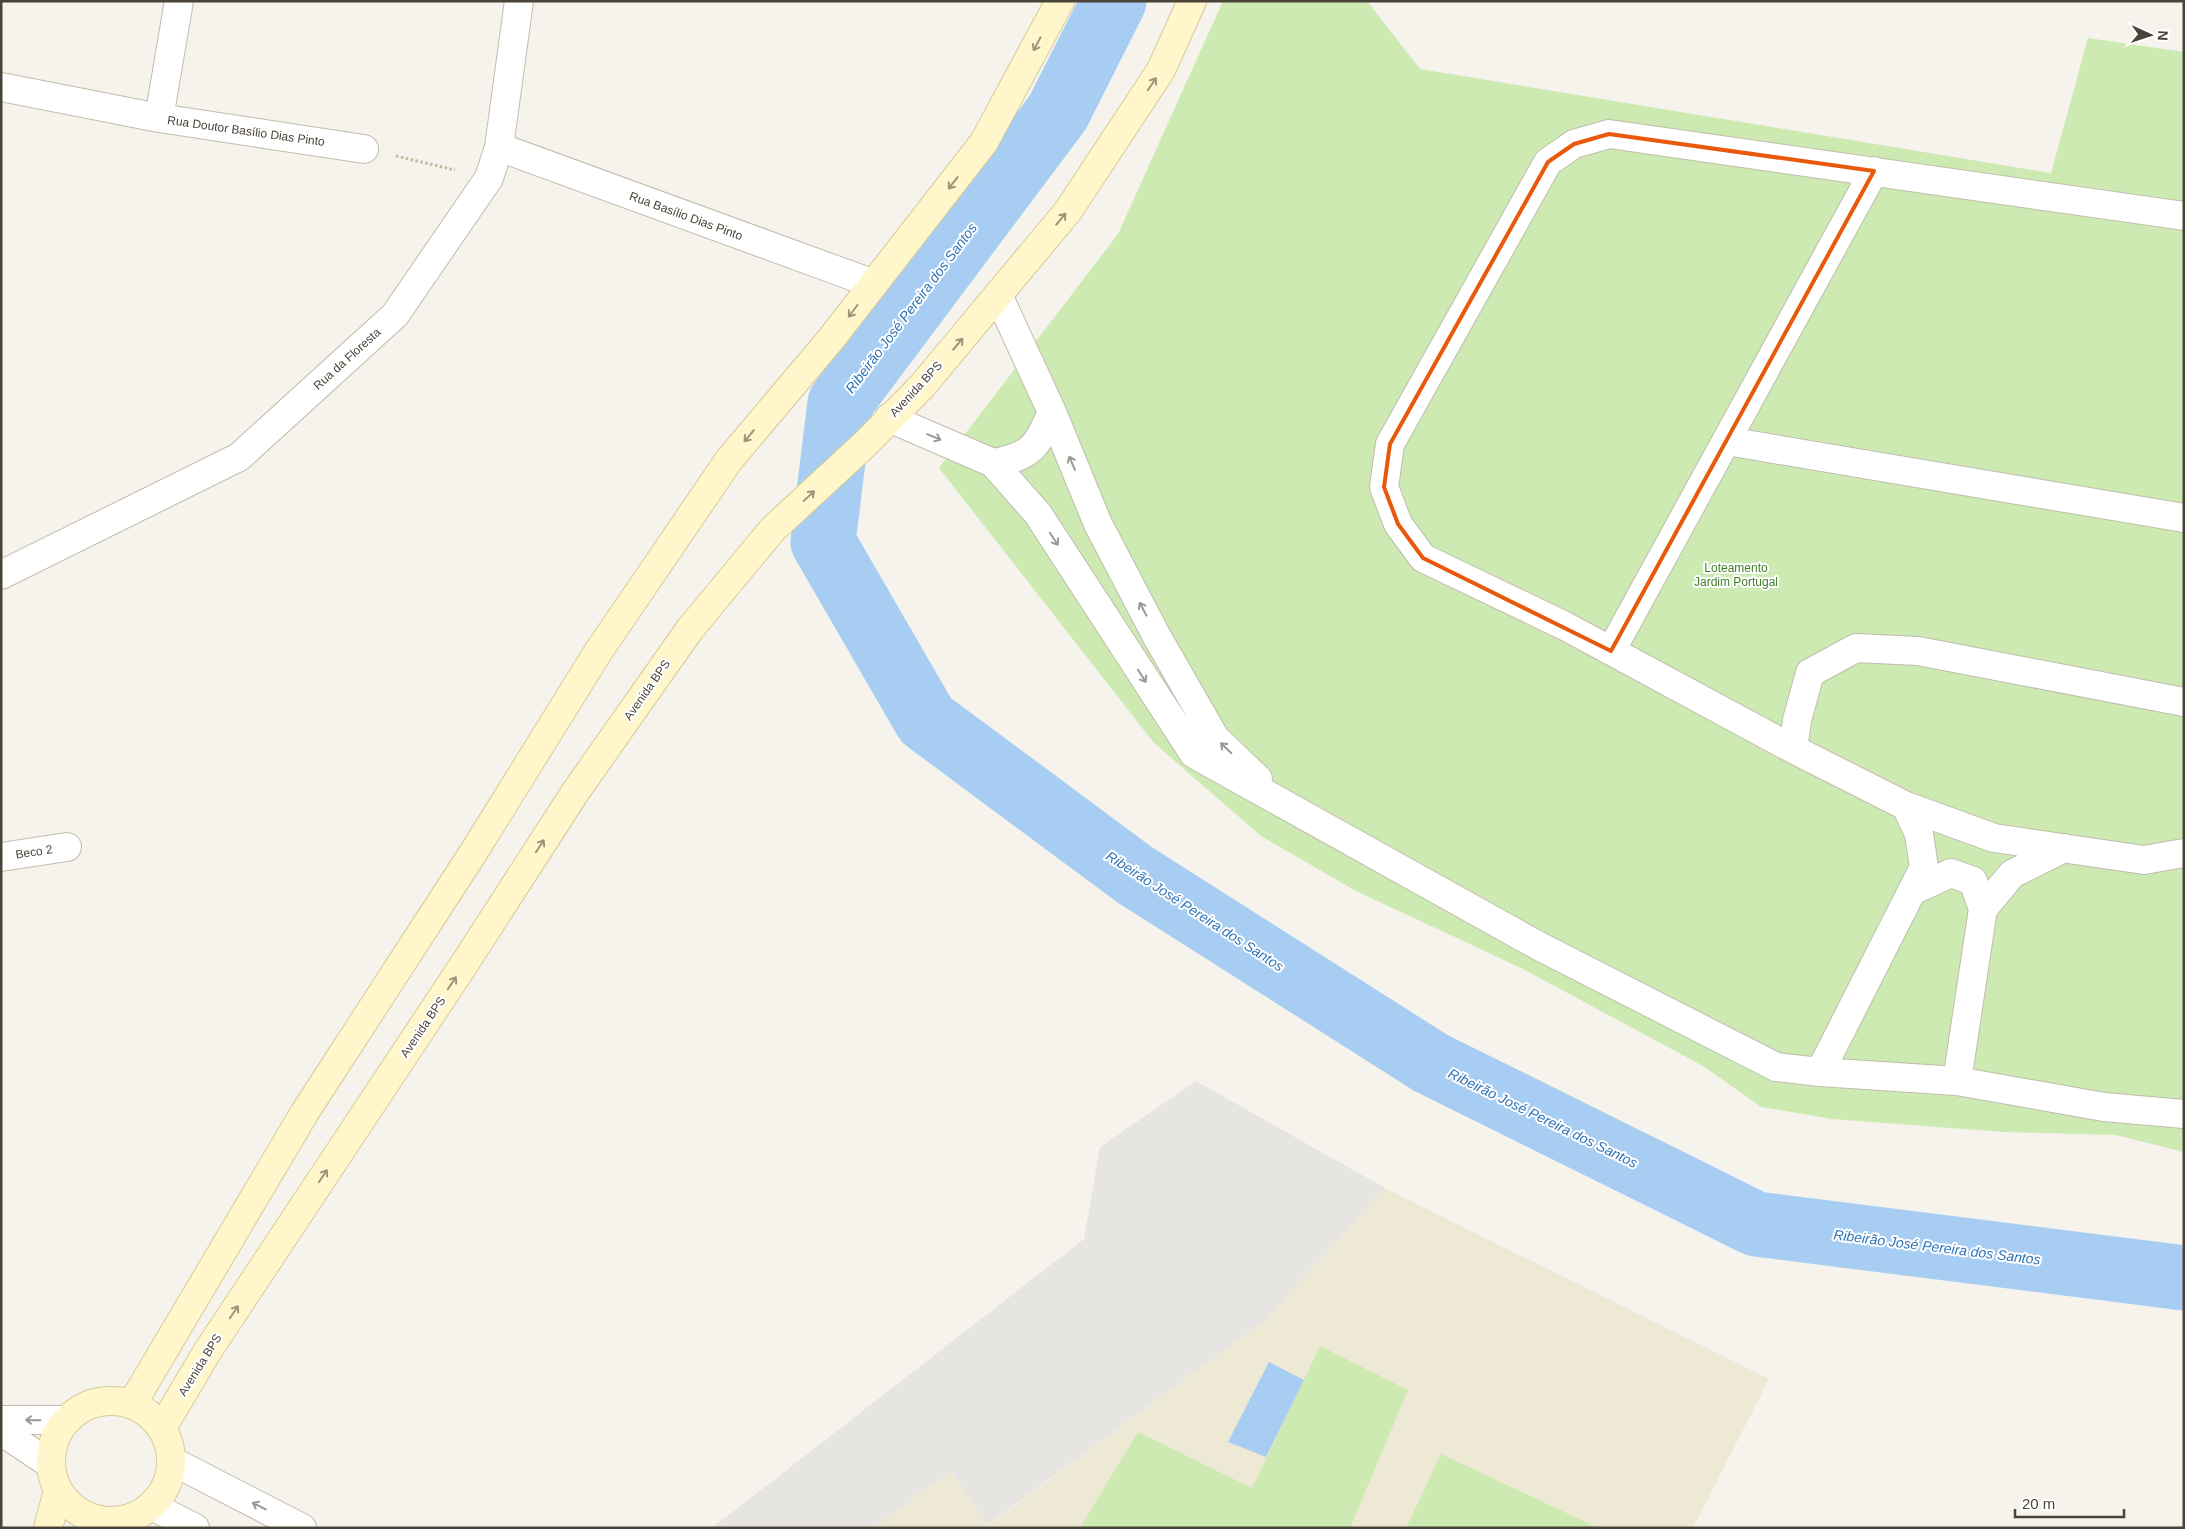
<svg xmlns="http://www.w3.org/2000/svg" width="2185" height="1529" font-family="Arial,sans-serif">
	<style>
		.education { fill: #eee9d4 }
		.green { fill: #cdeab3 }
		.parking { fill: #e7e5e2 }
		.water { fill: #a7cdf2 }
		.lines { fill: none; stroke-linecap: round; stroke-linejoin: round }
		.river { stroke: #a7cdf2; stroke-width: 65 }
		.lane-casing { stroke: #c1bcad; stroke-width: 20 }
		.street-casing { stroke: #c1bcad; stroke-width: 30 }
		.secondary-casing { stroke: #d6ca9a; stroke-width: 30 }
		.path { stroke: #c3b99e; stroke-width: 3; stroke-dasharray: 2.5 2.5; stroke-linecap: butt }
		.lane { stroke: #fff; stroke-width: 18 }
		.street { stroke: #fff; stroke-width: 28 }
		.secondary { stroke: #fff7cb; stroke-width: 28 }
		.oneway { stroke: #9b957a }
		.oneway2 { stroke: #9b9892 }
		.marked { fill: none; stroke: #e8590c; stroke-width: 4; stroke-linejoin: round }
		.labels { text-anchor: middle; stroke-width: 4; stroke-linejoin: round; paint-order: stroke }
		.street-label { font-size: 12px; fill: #4a4438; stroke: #fff }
		.park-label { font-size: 12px; fill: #427e29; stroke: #fff }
		.water-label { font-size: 14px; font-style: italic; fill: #2e73b9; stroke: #fff }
	</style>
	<rect width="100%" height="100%" fill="#f5f3eb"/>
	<!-- education -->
	<path class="education" d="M1385,1188l384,191 -76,149h-821l79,-56 38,52 276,-203z"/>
	<!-- green -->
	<path class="green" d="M1223,1h144l53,68 631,104 37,-135 96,14v1100l-68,-17 -113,-3 -171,-13 -71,-12 -58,-41 -182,-98 -165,-77 -95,-55 -107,-93 -215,-275 179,-234z
		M1320,1346l88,44 -58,138h-270l58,-96 114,56z
		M1441,1454l157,74h-192z"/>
	<!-- parking -->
	<path class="parking" d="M1196,1081l189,107 -120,133 -277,203 -37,-52 -79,56h-160l372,-289 16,-92z"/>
	<!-- water -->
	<path class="water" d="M1269,1362l35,18 -38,77 -38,-15z"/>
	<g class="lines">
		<!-- river -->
		<path class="river" d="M1114,1l-56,111 -218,291 -17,139 103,178 209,155 296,188 325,161 428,54"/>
		<!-- lane casing -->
		<g class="lane-casing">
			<path id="lane" d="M118,1521l3,7"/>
		</g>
		<!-- street casing -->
		<g class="street-casing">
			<path id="street" d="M1,87l158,31 205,31
				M159,118l20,-117
				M499,147l375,137
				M998,295l54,117 46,112 58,111 59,103 43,41
				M889,418l104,45 45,51 156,240 343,191 239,122 44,5 137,9 147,26 80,7
				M1727,441l457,77
				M993,463c39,-7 44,-16 59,-51
				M1,575l238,-118 156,-142 94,-137 10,-31 20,-146
				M1611,651l263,-480
				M2184,702l-266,-51 -62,-3 -46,25 -13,47 -4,29 113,57 88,32 150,22 40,-7
				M1793,749l-228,-123 -142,-68 -25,-34 -14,-37 6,-43 158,-282 26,-18 35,-10 575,82
				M1,857l66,-10
				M1912,891l39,-18 22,8 10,28
				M1820,1072l104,-205 -5,-33 -13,-28
				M1957,1081l26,-172 29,-35 52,-26
				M1,1420h65
				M1,1431l49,33
				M172,1461l130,67
				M152,1506l43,22"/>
		</g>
		<!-- secondary casing -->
		<g class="secondary-casing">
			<path id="secondary" d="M51 1461a60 60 0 1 1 120 0a60 60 0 1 1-120 0Z
				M132,1404l173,-292 170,-262 123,-198 131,-192 102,-121 153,-197 76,-141
				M162,1428l45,-76 256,-386 113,-175 114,-162 83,-100 92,-85 58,-59 145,-174 93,-141 31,-69
				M48,1528l10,-37"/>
		</g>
		<!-- path -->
		<path class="path" d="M396,156l59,14"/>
		<!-- lane -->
		<use href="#lane" class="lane"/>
		<!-- street -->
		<use href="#street" class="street"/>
		<!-- secondary -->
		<use href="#secondary" class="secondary"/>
	</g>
	<!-- one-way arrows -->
	<defs><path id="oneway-shaft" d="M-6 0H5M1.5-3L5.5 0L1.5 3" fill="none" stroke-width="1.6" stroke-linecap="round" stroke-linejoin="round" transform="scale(1.25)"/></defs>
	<g class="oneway">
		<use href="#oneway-shaft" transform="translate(1037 44) rotate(118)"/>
		<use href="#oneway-shaft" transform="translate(1152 84) rotate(-56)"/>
		<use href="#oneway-shaft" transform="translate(953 183) rotate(128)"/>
		<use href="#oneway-shaft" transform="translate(1061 219) rotate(-50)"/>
		<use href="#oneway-shaft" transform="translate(853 311) rotate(127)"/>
		<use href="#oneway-shaft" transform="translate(958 344) rotate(-50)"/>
		<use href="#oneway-shaft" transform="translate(749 436) rotate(130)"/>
		<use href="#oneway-shaft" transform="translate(809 496) rotate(-43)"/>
		<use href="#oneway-shaft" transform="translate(540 846) rotate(-57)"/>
		<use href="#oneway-shaft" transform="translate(452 983) rotate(-56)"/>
		<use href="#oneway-shaft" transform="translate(323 1176) rotate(-56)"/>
		<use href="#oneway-shaft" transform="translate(234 1312) rotate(-56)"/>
	</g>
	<g class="oneway2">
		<use href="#oneway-shaft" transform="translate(934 437) rotate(23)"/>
		<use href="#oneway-shaft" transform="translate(1072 463) rotate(-113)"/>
		<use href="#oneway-shaft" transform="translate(1054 539) rotate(57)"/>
		<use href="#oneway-shaft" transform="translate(1143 609) rotate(-118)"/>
		<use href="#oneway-shaft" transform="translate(1142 676) rotate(57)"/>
		<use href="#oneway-shaft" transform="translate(1226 748) rotate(-136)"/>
		<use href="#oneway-shaft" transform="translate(33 1420) rotate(-179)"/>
		<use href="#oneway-shaft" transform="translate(259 1506) rotate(-153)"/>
	</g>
	<!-- marked area -->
	<path class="marked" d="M1609,134l265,37 -263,480 -188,-93 -25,-34 -14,-37 6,-43 158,-282 26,-18z"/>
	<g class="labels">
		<!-- street labels -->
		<g class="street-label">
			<text transform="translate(246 131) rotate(8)" y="4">Rua Doutor Basílio Dias Pinto</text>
			<text transform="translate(686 216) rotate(20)" y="4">Rua Basílio Dias Pinto</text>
			<text transform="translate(347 359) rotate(-42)" y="4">Rua da Floresta</text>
			<text transform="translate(916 389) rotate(-47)" y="4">Avenida BPS</text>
			<text transform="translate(647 690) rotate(-55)" y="4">Avenida BPS</text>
			<text transform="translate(34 852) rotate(-9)" y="4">Beco 2</text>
			<text transform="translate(423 1027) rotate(-56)" y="4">Avenida BPS</text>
			<text transform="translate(200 1365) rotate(-58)" y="4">Avenida BPS</text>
		</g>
		<!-- park labels -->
		<g class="park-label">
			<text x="1736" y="572">Loteamento<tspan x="1736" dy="14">Jardim Portugal</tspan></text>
		</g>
		<!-- water labels -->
		<g class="water-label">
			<text transform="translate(911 308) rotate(-53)" y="5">Ribeirão José Pereira dos Santos</text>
			<text transform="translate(1195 911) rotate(33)" y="5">Ribeirão José Pereira dos Santos</text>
			<text transform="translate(1543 1118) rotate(26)" y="5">Ribeirão José Pereira dos Santos</text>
			<text transform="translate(1937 1247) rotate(7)" y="5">Ribeirão José Pereira dos Santos</text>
		</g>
	</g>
	<!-- border -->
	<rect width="2185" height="1529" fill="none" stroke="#4a4438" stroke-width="5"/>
	<!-- north arrow -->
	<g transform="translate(2150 35) rotate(93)" stroke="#ffffff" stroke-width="4" paint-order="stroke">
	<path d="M0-4L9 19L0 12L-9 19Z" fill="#4a4438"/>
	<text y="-8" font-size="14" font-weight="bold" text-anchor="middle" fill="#4a4438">N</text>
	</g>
	<!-- scale -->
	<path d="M2015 1509v8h109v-8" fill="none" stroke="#4a4438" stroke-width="2.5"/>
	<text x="2022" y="1509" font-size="15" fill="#4a4438" stroke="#ffffff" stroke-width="4" paint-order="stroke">20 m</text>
</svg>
